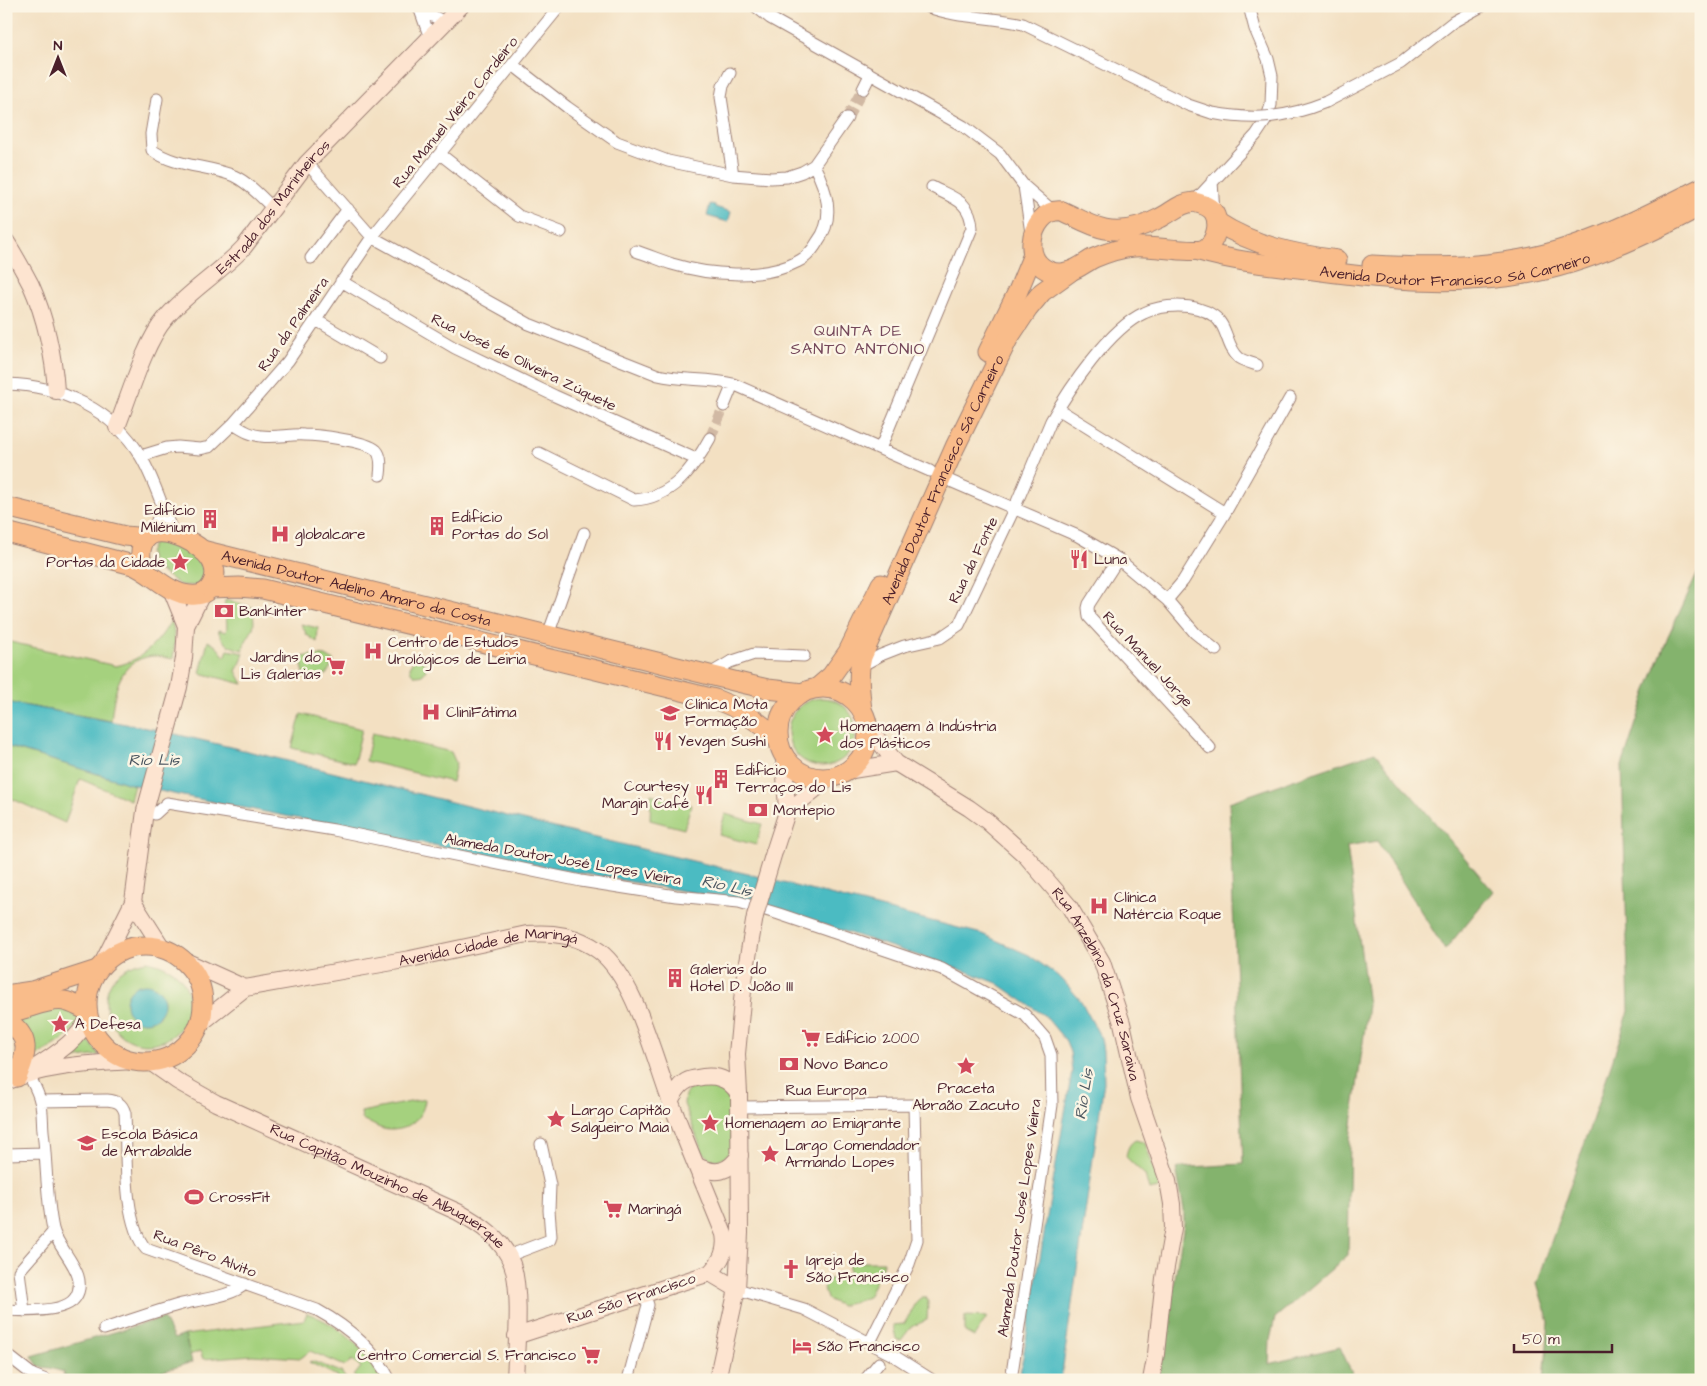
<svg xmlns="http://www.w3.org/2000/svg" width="1707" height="1386" font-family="'Architects Daughter',sans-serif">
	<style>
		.green { fill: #a5d17e; stroke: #787854; fill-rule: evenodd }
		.forest { fill: #84b36d; stroke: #67694c }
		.water { fill: #4cbbc2; stroke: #4b6d76 }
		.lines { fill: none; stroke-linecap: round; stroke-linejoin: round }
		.street-tunnel { stroke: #d1b9a4; stroke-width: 11; stroke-dasharray: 11 5.5; stroke-linecap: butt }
		.street-casing { stroke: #9e8076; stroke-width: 13 }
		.secondary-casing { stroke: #9e8076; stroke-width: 18 }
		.primary-casing { stroke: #9e8076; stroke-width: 21 }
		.street { stroke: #fff; stroke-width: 11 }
		.secondary { stroke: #fde4d0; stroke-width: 16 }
		.primary { stroke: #f9bc8a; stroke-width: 19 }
		.street-bridge-casing { stroke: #9e8076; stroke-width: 13; stroke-linecap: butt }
		.secondary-bridge-casing { stroke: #9e8076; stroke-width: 18; stroke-linecap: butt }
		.street-bridge { stroke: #fff; stroke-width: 11 }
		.secondary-bridge { stroke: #fde4d0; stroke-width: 16 }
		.labels { text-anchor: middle; stroke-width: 5; stroke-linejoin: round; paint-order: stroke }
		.street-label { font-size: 15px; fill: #4a1f2b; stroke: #fcf5e5 }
		.poi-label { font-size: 15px; fill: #4a1f2b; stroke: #fcf5e5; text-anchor: start }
		.neighbourhood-label { font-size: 16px; letter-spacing: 1px; fill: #75485b; stroke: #fcf5e5 }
		.water-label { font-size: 16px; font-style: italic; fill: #4b5660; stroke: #fcf5e5 }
	</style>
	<rect width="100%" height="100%" fill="#fcf5e5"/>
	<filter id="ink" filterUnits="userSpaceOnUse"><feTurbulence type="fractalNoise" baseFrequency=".02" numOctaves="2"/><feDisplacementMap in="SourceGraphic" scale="10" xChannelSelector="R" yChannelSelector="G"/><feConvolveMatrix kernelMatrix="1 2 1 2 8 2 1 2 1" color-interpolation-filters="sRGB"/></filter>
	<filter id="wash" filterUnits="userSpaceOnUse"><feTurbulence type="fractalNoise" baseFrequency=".0096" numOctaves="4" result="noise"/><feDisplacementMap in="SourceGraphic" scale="20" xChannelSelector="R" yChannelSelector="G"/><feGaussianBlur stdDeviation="1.12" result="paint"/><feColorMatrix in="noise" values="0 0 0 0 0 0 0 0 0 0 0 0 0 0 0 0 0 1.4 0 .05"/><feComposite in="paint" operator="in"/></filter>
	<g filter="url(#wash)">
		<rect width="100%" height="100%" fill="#f3e0c2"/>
		<!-- green -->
		<path class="green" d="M171,540l36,23 -2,18 -6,5 -19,-1 -28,-20 -3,-12 5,-11z
			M225,600l27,7c1,7 3,14 1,21 -3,8 -9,13 -10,22 -14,-3 -20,-6 -25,-20l8,2c3,-12 -3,-19 -1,-32z
			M172,619l3,21 -2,19c-6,-1 -14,-3 -20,-3 -35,3 -39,37 -42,65l-105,-19v-61l110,25c27,-6 43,-24 56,-47z
			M301,624l17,4 -1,14 -10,-7z
			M208,641l8,5 9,11 3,-7 16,3 -3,9 -5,9 7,13 -43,-11z
			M314,655l12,1 8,5 -8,14 -21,3 -3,-13v-8z
			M410 668a8 8 0 1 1 16 0a8 8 0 1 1-16 0Z
			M788 732a34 34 0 1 1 68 0a34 34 0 1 1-68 0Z
			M301,714l61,15 -8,34 -62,-15z
			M372,733l79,19 5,11 -4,19 -86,-21z
			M6,746l128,39 -4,15 -50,-21 -15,44 -59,-27z
			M651,794l40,11 -7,24 -34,-9z
			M725,814l37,10 -6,21 -37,-10z
			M147,961c29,5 50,25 39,57 -3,10 -13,19 -23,23 -57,20 -86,-68 -16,-80zM158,989l6,11 -5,17c-14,9 -30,3 -33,-14z
			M62,1007l17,10c1,17 -37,36 -51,43l-13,-40z
			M85,1034l14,21 -47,7z
			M715,1084l11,9 3,9 3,47 -7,8 -7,3 -8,-1 -7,-6 -19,-49 1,-9 6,-8 4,-2z
			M425,1099c-1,20 -21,35 -42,30 -7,-2 -14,-7 -21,-10l-1,-7z
			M1136,1140l9,3 11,30 3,15 -10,2 -4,-15 -19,-18c1,-7 3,-14 10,-17z
			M849,1262h35l-16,35 -27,9 -14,-7 -3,-10 -1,-10h12v-5h14z
			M922,1297h4l2,5 -1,18 -16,7 -10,13 -5,-1 -3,-14 11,-1 14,-24z
			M307,1313c33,12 59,36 75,67h-26l-2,-4 7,-9 -9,-7 -7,6 -35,-15 -9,7 -49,-3 -49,4 -3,-8 -10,4 -5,-20 119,-15z
			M965,1316l22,1 -13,20 -9,-5z
			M312,1361l29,11 6,8h-11l1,-4 -28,-14z"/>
		<!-- forest -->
		<path class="forest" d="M1701,566v807l-6,7h-151l5,-58 -12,-38 92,-273 -7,-245 25,-76 21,-53z
			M1375,752l118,139 -48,59 -68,-109 -30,5 21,159 -18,134 -2,116 -73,63 -5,22 -1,24 71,-17 15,33h-197l26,-156v-14l-8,-42 67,-4 -14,-362z
			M163,1318l11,21 11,-4 7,27 -56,18h-61l-12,-4 1,-4 -14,-4 -11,-1 -7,-11z"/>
		<!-- water -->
		<path class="water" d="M710,204l5,1v2l16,5 -3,10 -21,-6z
			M6,702l152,28 102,24 323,81 165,39 234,60 47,21 33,24 19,22 20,37 2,13 1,31 -43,298h-42l53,-309 -2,-19 -5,-12 -20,-24 -48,-33 -29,-11 -192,-63 -34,-8 -175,-30 -389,-76 -44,-10 -128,-39z
			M126 1003a19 19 0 1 1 38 0a19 19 0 1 1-38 0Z"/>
	</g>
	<g filter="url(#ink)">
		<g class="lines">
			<!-- street-tunnel -->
			<path class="street-tunnel" d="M847,118l16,-29
				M710,438l14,-32"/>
			<!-- street casing -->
			<g class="street-casing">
				<path id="street" d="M417,6l3,4 25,12
					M755,6l15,12 193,108 37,28 24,32 29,25
					M926,6c32,13 65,10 97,18l165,81 24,8
					M420,10l10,28
					M513,65l54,42 50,35 51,19 65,14 38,3 16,-1 15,-5 12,-7 33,-47
					M730,73l-7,13 -2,11 12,78
					M863,89l7,-14
					M157,99l-6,35 1,16c23,17 56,15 82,26 15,7 27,21 39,32
					M1326,102l75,-39 52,-41 29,-16
					M440,154l79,62 42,16
					M307,163l65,74 157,87 129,51c25,6 50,3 75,9l197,87
					M1212,181l2,32
					M1024,186l7,47
					M1194,202l62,-67 10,-15 5,-15 1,-29 -4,-17 -13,-30 -6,-23
					M636,251c12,4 24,9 36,13 36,11 91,16 125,-2 9,-4 16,-12 21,-21 18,-24 8,-52 -4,-76
					M311,258l37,-49
					M341,281l114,67 100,48 143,64
					M316,320l64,38
					M6,384c53,1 108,26 135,73 14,24 22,52 32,77
					M724,406l9,-22
					M1058,409l167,104
					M233,424c10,6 17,11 28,12 15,2 29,-2 43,-1 14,0 62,6 72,15 6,6 5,17 4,25
					M880,449l92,-221c-1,-27 -19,-30 -40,-41
					M539,453l95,47c38,-2 59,-31 76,-62
					M141,456l26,-8 11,-1 22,2 9,-2 24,-23 55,-63 84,-124 188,-231
					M941,477l137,59 40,23 49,41 28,33 21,17
					M152,535l10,-29
					M1118,559l-29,45 -1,4 1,9 121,131
					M1167,600l16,-19 42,-68 65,-115
					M548,635l36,-102
					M859,667l22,-12 23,-9 36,-8 19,-13 55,-116 37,-88c18,-32 59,-93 93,-108 10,-5 23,-7 34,-7 12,0 25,2 36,10 14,10 12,31 25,42 5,3 12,5 18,7
					M708,675l22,-13 24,-8 50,2
					M155,814l12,-11 167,27 247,51 95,15 63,6 40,12 163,55 83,46 20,23 6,17 1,50 -41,275
					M40,1101l67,-1c10,1 15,3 18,13 2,36 -3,109 21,136l171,61c31,17 57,39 73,70
					M739,1107l175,-2 3,135 -8,24 -39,78
					M6,1154l39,-1
					M508,1256l42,-16 1,-4 -2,-26 1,-25 -9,-41
					M737,1289l67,20 87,45 41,26
					M6,1310c17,1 59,3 69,-12 16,-23 -17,-47 -22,-69 -7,-32 -6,-65 -10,-98 -1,-10 0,-21 -3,-30 -2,-10 -8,-19 -12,-28
					M24,1311l-5,-40 34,-39
					M104,1329c25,-8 49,-17 74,-24 20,-6 52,-7 67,-21
					M6,1354l27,21 13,5
					M628,1380l20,-75 -4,-11
					M865,1380l14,-17"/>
			</g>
			<!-- secondary casing -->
			<g class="secondary-casing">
				<g id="secondary">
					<path d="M6,241c9,14 17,29 25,44 14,31 23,72 25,106"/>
					<path id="s1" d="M117,427c12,-30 28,-85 48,-108 22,-27 55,-46 79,-72l63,-84 154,-157"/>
					<path d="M171,589l15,37"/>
					<path id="s2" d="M868,727l28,36 73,45 18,13 39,35 43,50 33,56 20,61 17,75 29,83 4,23 1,24 -9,50 -8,76 -5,26"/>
					<path d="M846,771l50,-8"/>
					<path d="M787,812l42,-34"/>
					<path d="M774,852l13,-40 -3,-56"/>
					<path d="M133,902l30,47"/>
					<path d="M183,960l62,28"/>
					<path d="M102,964l31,-62 12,-91 34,-124 5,-29 2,-32 16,-32"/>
					<path id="s3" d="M200,1024l45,-36 165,-29 117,-25c26,-2 50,1 72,17 36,27 55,107 71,149 17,45 36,89 54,134 3,17 -3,27 -14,39l-194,63"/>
					<path id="s4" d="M150,1062l27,19 39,22 242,109c22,12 45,27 54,52 10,28 4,85 3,116"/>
					<path d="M32,1070c21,-15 44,-27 56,-51"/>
					<path d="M6,1082c39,-17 83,-18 125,-21"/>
					<path d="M670,1101c4,-7 8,-15 15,-19 4,-3 8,-3 12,-4 18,-4 32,0 42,16"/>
					<path d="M697,1166c19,9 31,7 43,-11"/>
					<path d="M710,1273l27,16"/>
					<path d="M717,1380l20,-91 3,-56 -1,-139 -2,-40 7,-74 11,-64"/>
				</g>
			</g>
			<!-- primary casing -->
			<g class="primary-casing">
				<g id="primary">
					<path d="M1194,202c7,2 16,4 20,11 6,10 2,28 -8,35 -10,7 -55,-3 -72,-1 -14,1 -28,6 -40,11 -8,4 -16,11 -24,13 -20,7 -40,-7 -38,-28 1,-17 13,-34 30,-32 14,6 28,15 43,18 19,4 38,-2 55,-11 12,-6 20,-15 34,-16z"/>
					<path d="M1217,222c37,24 77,32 120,38"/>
					<path id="s5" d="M1199,251c37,11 76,14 115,19 73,10 149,17 222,2 55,-11 115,-39 165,-66"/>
					<path d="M1372,265c66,4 137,3 200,-19 45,-15 87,-37 129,-58"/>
					<path d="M988,352l30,-61 14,-34"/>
					<path d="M6,507l119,29 22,2"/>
					<path d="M6,532l127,33c19,8 36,29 57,30 10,1 18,-2 22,-11 14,-26 -26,-49 -47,-51 -24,-3 -28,19 -21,37"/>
					<path id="s6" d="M202,550l544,134 22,5 35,4"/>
					<path d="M210,588l29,-1 24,2 452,110c24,9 44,22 63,40"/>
					<path d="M817,688l14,-12 17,-24 33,-68"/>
					<circle cx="823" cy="733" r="45"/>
					<path id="s7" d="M862,710c-2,-19 -5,-35 0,-53l93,-210 53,-108 20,-30 14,-17 28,-20"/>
					<circle cx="145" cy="1004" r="58"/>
					<path d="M6,995l26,-4 65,-21"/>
					<path d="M6,1013c18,-2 43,-15 58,-12 8,1 15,6 22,9"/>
					<path d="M6,1020c26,17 21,33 11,57"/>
				</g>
			</g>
			<!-- street -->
			<use href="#street" class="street"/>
			<!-- secondary -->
			<use href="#secondary" class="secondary"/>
			<!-- primary -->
			<use href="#primary" class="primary"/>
			<!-- street-bridge casing -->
			<g class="street-bridge-casing">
				<path id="street-bridge" d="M1212,113c43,8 74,5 114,-11"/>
			</g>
			<!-- secondary-bridge casing -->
			<g class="secondary-bridge-casing">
				<path id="secondary-bridge" d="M755,916l19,-64"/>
			</g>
			<!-- street-bridge -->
			<use href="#street-bridge" class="street-bridge"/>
			<!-- secondary-bridge -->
			<use href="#secondary-bridge" class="secondary-bridge"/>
		</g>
	</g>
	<!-- icons -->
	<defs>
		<g id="building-bare" transform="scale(1.5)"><path d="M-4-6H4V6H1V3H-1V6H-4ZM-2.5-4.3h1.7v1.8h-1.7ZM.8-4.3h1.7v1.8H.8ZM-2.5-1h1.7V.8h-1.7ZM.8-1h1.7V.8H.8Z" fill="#d1495b" stroke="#fcf5e5" stroke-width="2.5" paint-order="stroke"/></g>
		<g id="hospital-bare" transform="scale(1.5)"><path d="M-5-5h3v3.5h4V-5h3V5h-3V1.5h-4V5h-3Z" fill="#d1495b" stroke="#fcf5e5" stroke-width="2.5" paint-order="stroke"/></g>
		<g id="restaurant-bare" transform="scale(1.5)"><path d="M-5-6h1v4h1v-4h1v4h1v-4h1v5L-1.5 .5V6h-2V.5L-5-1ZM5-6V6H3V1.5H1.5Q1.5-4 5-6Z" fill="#d1495b" stroke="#fcf5e5" stroke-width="2.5" paint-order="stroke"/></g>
		<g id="sight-bare" transform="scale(1.5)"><path d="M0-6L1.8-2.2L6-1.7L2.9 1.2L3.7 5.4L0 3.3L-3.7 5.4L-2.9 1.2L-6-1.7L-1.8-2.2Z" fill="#d1495b" stroke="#fcf5e5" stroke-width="2.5" paint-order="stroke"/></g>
		<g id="bank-bare" transform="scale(1.5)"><path d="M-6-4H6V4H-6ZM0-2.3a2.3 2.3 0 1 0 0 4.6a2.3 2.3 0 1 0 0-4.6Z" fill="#d1495b" stroke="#fcf5e5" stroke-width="2.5" paint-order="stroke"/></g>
		<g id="supermarket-bare" transform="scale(1.5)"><path d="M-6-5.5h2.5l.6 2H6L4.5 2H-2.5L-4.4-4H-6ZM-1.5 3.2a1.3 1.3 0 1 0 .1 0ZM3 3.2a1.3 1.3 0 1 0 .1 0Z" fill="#d1495b" stroke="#fcf5e5" stroke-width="2.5" paint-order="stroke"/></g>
		<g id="school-bare" transform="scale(1.5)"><path d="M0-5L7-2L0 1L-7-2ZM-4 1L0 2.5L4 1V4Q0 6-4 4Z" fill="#d1495b" stroke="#fcf5e5" stroke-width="2.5" paint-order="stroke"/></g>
		<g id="stadium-bare" transform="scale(1.5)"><path d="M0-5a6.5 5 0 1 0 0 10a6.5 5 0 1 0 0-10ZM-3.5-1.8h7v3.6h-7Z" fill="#d1495b" stroke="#fcf5e5" stroke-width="2.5" paint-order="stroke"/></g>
		<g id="church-bare" transform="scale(1.5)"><path d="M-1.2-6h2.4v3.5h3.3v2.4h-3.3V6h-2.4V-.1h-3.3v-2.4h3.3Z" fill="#d1495b" stroke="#fcf5e5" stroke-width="2.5" paint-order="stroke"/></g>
		<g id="hotel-bare" transform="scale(1.5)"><path d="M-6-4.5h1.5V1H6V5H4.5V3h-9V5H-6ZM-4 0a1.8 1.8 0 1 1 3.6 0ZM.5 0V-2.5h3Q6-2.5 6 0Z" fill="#d1495b" stroke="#fcf5e5" stroke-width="2.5" paint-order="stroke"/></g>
	</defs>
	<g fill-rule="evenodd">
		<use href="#building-bare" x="210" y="519"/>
		<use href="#building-bare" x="437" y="526"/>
		<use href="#hospital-bare" x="280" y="534"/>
		<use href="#restaurant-bare" x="1079" y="559"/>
		<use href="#sight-bare" x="180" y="562"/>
		<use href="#bank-bare" x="224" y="611"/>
		<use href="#hospital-bare" x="373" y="651"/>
		<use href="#supermarket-bare" x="336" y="666"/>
		<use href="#hospital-bare" x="431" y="712"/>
		<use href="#school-bare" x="670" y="713"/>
		<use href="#sight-bare" x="825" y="735"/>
		<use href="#restaurant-bare" x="663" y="741"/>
		<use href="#building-bare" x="721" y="779"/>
		<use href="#restaurant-bare" x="704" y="795"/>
		<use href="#bank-bare" x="758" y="810"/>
		<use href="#hospital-bare" x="1099" y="906"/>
		<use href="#building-bare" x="675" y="978"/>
		<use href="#sight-bare" x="60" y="1024"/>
		<use href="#supermarket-bare" x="811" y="1038"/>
		<use href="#bank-bare" x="789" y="1064"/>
		<use href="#sight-bare" x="966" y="1066"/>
		<use href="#sight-bare" x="556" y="1119"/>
		<use href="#sight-bare" x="710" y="1123"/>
		<use href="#school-bare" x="87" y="1143"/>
		<use href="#sight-bare" x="770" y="1154"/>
		<use href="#stadium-bare" x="194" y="1197"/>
		<use href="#supermarket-bare" x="613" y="1209"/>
		<use href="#church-bare" x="791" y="1269"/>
		<use href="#hotel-bare" x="802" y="1346"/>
		<use href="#supermarket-bare" x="591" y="1355"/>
	</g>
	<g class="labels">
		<!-- street labels -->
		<g class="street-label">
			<text transform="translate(455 112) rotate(-51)" y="5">Rua Manuel Vieira Cordeiro</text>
			<text dy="5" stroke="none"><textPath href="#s1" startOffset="275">Estrada dos Marinheiros</textPath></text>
			<text dy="5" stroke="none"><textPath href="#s5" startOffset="259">Avenida Doutor Francisco Sá Carneiro</textPath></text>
			<text transform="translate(293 324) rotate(-55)" y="5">Rua da Palmeira</text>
			<text transform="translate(524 362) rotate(26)" y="5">Rua José de Oliveira Zúquete</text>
			<text dy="5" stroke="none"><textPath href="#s7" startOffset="248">Avenida Doutor Francisco Sá Carneiro</textPath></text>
			<text transform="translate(973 560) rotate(-64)" y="5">Rua da Fonte</text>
			<text dy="5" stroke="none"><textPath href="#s6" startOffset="159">Avenida Doutor Adelino Amaro da Costa</textPath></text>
			<text transform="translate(1148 659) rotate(47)" y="5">Rua Manuel Jorge</text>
			<text transform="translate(563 859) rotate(10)" y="5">Alameda Doutor José Lopes Vieira</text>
			<text dy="5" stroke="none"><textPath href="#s3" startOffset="305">Avenida Cidade de Maringá</textPath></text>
			<text dy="5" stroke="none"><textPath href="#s2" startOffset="355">Rua Anzebino da Cruz Saraiva</textPath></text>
			<text x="826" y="1095">Rua Europa</text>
			<text dy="5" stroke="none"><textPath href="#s4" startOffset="269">Rua Capitão Mouzinho de Albuquerque</textPath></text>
			<text transform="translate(1019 1218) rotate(-82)" y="5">Alameda Doutor José Lopes Vieira</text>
			<text transform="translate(205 1253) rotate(21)" y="5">Rua Pêro Alvito</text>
			<text transform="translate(631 1298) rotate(-18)" y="5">Rua São Francisco</text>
		</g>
		<!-- poi labels -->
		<g class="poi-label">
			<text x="195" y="515" text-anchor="end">Edifício<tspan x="195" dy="17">Milénium</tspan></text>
			<text x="452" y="522">Edifício<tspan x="452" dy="17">Portas do Sol</tspan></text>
			<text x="295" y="539">globalcare</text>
			<text x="1094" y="564">Luna</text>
			<text x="165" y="567" text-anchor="end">Portas da Cidade</text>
			<text x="239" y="616">Bankinter</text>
			<text x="388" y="647">Centro de Estudos<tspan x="388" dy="17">Urológicos de Leiria</tspan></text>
			<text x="321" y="662" text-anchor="end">Jardins do<tspan x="321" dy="17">Lis Galerias</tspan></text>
			<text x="685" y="709">Clínica Mota<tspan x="685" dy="17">Formação</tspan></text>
			<text x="446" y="717">CliniFátima</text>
			<text x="840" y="731">Homenagem à Indústria<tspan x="840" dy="17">dos Plásticos</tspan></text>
			<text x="678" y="746">Yevgen Sushi</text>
			<text x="736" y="775">Edifício<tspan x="736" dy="17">Terraços do Lis</tspan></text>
			<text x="689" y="791" text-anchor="end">Courtesy<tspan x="689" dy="17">Margin Café</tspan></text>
			<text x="773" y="815">Montepio</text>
			<text x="1114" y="902">Clínica<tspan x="1114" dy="17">Natércia Roque</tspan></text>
			<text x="690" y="974">Galerias do<tspan x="690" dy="17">Hotel D. João III</tspan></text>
			<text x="75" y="1029">A Defesa</text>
			<text x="826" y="1043">Edifício 2000</text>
			<text x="804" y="1069">Novo Banco</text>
			<text x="966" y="1093" text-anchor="middle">Praceta<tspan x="966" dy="17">Abraão Zacuto</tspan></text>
			<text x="571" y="1115">Largo Capitão<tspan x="571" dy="17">Salgueiro Maia</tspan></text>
			<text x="725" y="1128">Homenagem ao Emigrante</text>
			<text x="102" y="1139">Escola Básica<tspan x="102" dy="17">de Arrabalde</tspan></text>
			<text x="785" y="1150">Largo Comendador<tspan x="785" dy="17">Armando Lopes</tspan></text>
			<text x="209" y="1202">CrossFit</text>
			<text x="628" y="1214">Maringá</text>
			<text x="806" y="1265">Igreja de<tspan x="806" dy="17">São Francisco</tspan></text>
			<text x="817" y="1351">São Francisco</text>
			<text x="576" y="1360" text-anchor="end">Centro Comercial S. Francisco</text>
		</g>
		<!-- neighbourhood labels -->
		<g class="neighbourhood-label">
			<text x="858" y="336">QUINTA DE<tspan x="858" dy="18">SANTO ANTÓNIO</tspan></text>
		</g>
		<!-- water labels -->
		<g class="water-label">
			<text x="154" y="765">Rio Lis</text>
			<text transform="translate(727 885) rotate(13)" y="6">Rio Lis</text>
			<text transform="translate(1083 1094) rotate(-81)" y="6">Rio Lis</text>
		</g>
	</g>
	<!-- margin -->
	<rect width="1707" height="1386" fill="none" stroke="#fcf5e5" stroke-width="25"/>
	<!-- north arrow -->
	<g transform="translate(58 58)" stroke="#fcf5e5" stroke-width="4" paint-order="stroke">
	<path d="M0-4L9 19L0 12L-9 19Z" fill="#4a1f2b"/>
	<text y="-8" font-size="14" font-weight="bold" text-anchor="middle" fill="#4a1f2b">N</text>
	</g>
	<!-- scale -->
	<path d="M1514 1344v8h98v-8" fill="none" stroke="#4a1f2b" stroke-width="2.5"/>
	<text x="1522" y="1344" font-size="15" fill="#4a1f2b" stroke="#fcf5e5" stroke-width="4" paint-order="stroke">50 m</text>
</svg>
